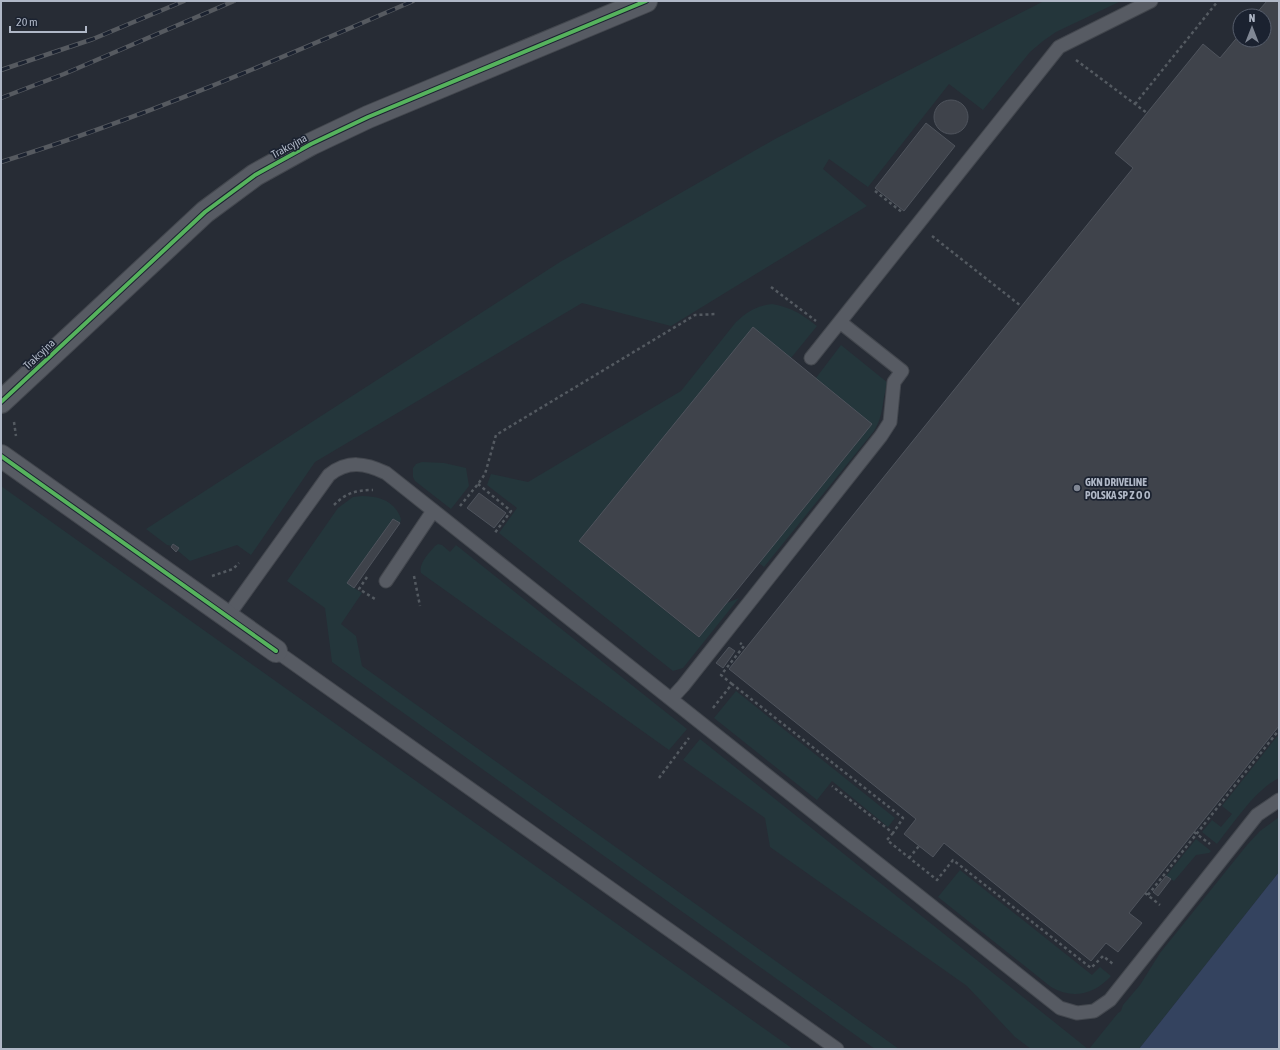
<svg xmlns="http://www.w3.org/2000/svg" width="1280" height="1050" font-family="'Asap Condensed',sans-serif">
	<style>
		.green { fill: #24363b }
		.water { fill: #34435f }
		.building { fill: #3f434b; stroke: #4f545d }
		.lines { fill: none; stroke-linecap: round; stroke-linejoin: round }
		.lane-casing { stroke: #43474e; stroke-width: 15 }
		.street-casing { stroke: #43474e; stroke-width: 24 }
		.path { stroke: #545a61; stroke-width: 2.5; stroke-dasharray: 3 3; stroke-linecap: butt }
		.lane { stroke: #575b63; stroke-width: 13 }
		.street { stroke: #575b63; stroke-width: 22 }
		.rail-casing { stroke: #565a60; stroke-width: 4.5 }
		.rail { stroke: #1b2230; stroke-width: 3; stroke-dasharray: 9; stroke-linecap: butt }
		.cycleway-casing { stroke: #1b2230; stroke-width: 6 }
		.cycleway { stroke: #56b35d; stroke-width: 4 }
		.poi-dot { fill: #808794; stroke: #1b2230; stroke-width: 1.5 }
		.labels { text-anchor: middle; stroke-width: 3.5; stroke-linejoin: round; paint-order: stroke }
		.street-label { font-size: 11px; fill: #b0b8c7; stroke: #1b2230 }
		.poi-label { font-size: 11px; font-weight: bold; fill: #b0b8c7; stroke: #1b2230; text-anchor: start }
	</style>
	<rect width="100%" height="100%" fill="#272c35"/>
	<!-- green -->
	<path class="green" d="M1044,1h77l-65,31 -13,9 -13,11 -47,58 -34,-26 -81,103 -39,-28 -6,10 44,37 -196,120 -89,-23 -267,159 -64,93 -14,-10 -47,16 -13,-11 2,-2 -5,-4 -2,2 -5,-1 -21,-16 414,-267 215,-123z
		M772,304c21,4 29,10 45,22l-26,32 -38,-31 -174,214 119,96 29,-34 12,-5 -56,70 -10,3 -174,-138 18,-25 -30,-23 4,-11 37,8 153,-91 55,-69c12,-11 20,-16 36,-18z
		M841,345l47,38c-7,18 -3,30 -14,48l-110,136 -5,-4 113,-139 -56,-46z
		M422,462l22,1 22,5 3,18 -18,23 -36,-28 -2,-4v-9l3,-4z
		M1,486l792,563h-792z
		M362,496c17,0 33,5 39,23l-1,4 -7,-4 -46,64 15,10 -21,31 15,12 6,30 537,383h-24l-543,-387 -7,-54 -38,-27 51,-73 15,-11z
		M438,544l4,1 8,7 6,-7 231,184 -18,21 -248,-177c-3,-9 8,-20 14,-27z
		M736,691l159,127 -7,9 -56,-46 -15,19 -103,-82z
		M1279,734v44c-24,12 -45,45 -62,66l-15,-12 10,-12 9,7 11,-13 -10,-8z
		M700,739l388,310h-57l-16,-12 -48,-51 -197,-139 -5,-29 -82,-58z
		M1279,817v55l-140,177h-50l29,-36 3,-2 2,-6 17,-20 20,-32 87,-108 13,-14z
		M1196,839l15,12 -2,2 -13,2 -22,26 -8,-5z
		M960,870l132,105 8,-8 11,9c-16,18 -38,24 -60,11l-113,-90z"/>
	<!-- water -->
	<path class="water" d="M1279,872v177h-140z"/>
	<!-- building -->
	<path class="building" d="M1267,1h12v725l-150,187 13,10 -24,29 -12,-9 -15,18 -147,-118 -11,14 -14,-11 -15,-12 12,-15 -187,-150 404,-501 -18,-15 32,-40 56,-69 17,14 20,-24v6h24v-24h-10z
		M934 117a17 17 0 1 1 34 0a17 17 0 1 1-34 0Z
		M926,123l29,23 -51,65 -29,-23z
		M753,327l119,97 -173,213 -120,-96z
		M479,493l27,20 -12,15 -27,-20z
		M393,519l7,4 -46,65 -7,-5z
		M173,544l6,4 -3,4 -5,-5z
		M729,647l6,4 -12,17 -7,-5z
		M1166,876l5,3 -13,17 -5,-4z"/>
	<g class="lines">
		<!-- lane casing -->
		<g class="lane-casing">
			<path id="lane" d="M811,358l248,-311 92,-46
				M386,581l47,-70
				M227,617l102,-142c19,-15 36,-12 57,-2l674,535 17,5 17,-2 16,-11 147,-185 22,-15
				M276,651l561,398
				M671,699l12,-13 198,-250 9,-14 4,-40 8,-11 -62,-49"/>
		</g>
		<!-- street casing -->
		<g class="street-casing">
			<path id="street" d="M1,402l204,-190 50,-37 56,-31 57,-27 278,-116
				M1,456l275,195"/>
		</g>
		<!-- path -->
		<path class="path" d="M1076,60l71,53
			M1135,104l83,-103
			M875,191l28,22
			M932,236l89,70
			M771,287l45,34
			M14,422l2,14
			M478,484l33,27 -17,23
			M334,505c12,-12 22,-15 39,-15
			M460,506l18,-22 7,-10 11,-39 199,-120 22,-1
			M212,576l21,-7 6,-6
			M414,576l6,30
			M367,577l-8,12 16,10
			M732,684l-11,-9 23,-29 -4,-3
			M713,708l19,-24 171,134 -10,15 -61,-47
			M659,778l30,-40
			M1194,832l16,12
			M893,833l-6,7 50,40 16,-20 138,108 12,-12 10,8
			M909,858l10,-12
			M1145,893l15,12
			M1148,895l131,-165"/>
		<!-- lane -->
		<use href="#lane" class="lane"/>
		<!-- street -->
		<use href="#street" class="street"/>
		<!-- rail casing -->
		<g class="rail-casing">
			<path id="rail" d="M1,70l92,-31 91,-38
				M1,98l63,-24 170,-73
				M1,162c141,-44 276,-102 412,-161"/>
		</g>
		<!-- rail -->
		<use href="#rail" class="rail"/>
		<!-- cycleway casing -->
		<g class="cycleway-casing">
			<path id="cycleway" d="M1,402l204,-190 50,-37 56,-31 57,-27 278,-116
				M1,456l275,195"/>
		</g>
		<!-- cycleway -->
		<use href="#cycleway" class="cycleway"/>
	</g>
	<!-- markers -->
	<circle class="poi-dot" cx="1077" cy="488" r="4"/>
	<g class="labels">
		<!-- street labels -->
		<g class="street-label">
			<text transform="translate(289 146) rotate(-29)" y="4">Trakcyjna</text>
			<text transform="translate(39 354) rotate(-43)" y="4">Trakcyjna</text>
		</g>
		<!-- poi labels -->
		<g class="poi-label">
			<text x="1085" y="486">GKN DRIVELINE<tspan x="1085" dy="13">POLSKA SP Z O O</tspan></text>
		</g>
	</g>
	<!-- border -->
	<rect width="1280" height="1050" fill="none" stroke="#b0b8c7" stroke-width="4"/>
	<!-- north arrow -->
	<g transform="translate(1252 28)"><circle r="19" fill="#1b2230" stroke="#575e6c"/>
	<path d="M0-3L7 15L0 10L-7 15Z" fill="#808794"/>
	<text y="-6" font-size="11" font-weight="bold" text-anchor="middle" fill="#b0b8c7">N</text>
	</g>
	<!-- scale -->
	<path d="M10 26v6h76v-6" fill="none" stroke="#b0b8c7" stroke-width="2"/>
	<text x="16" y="26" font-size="12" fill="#b0b8c7" stroke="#1b2230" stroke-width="3" paint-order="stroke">20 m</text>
</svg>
